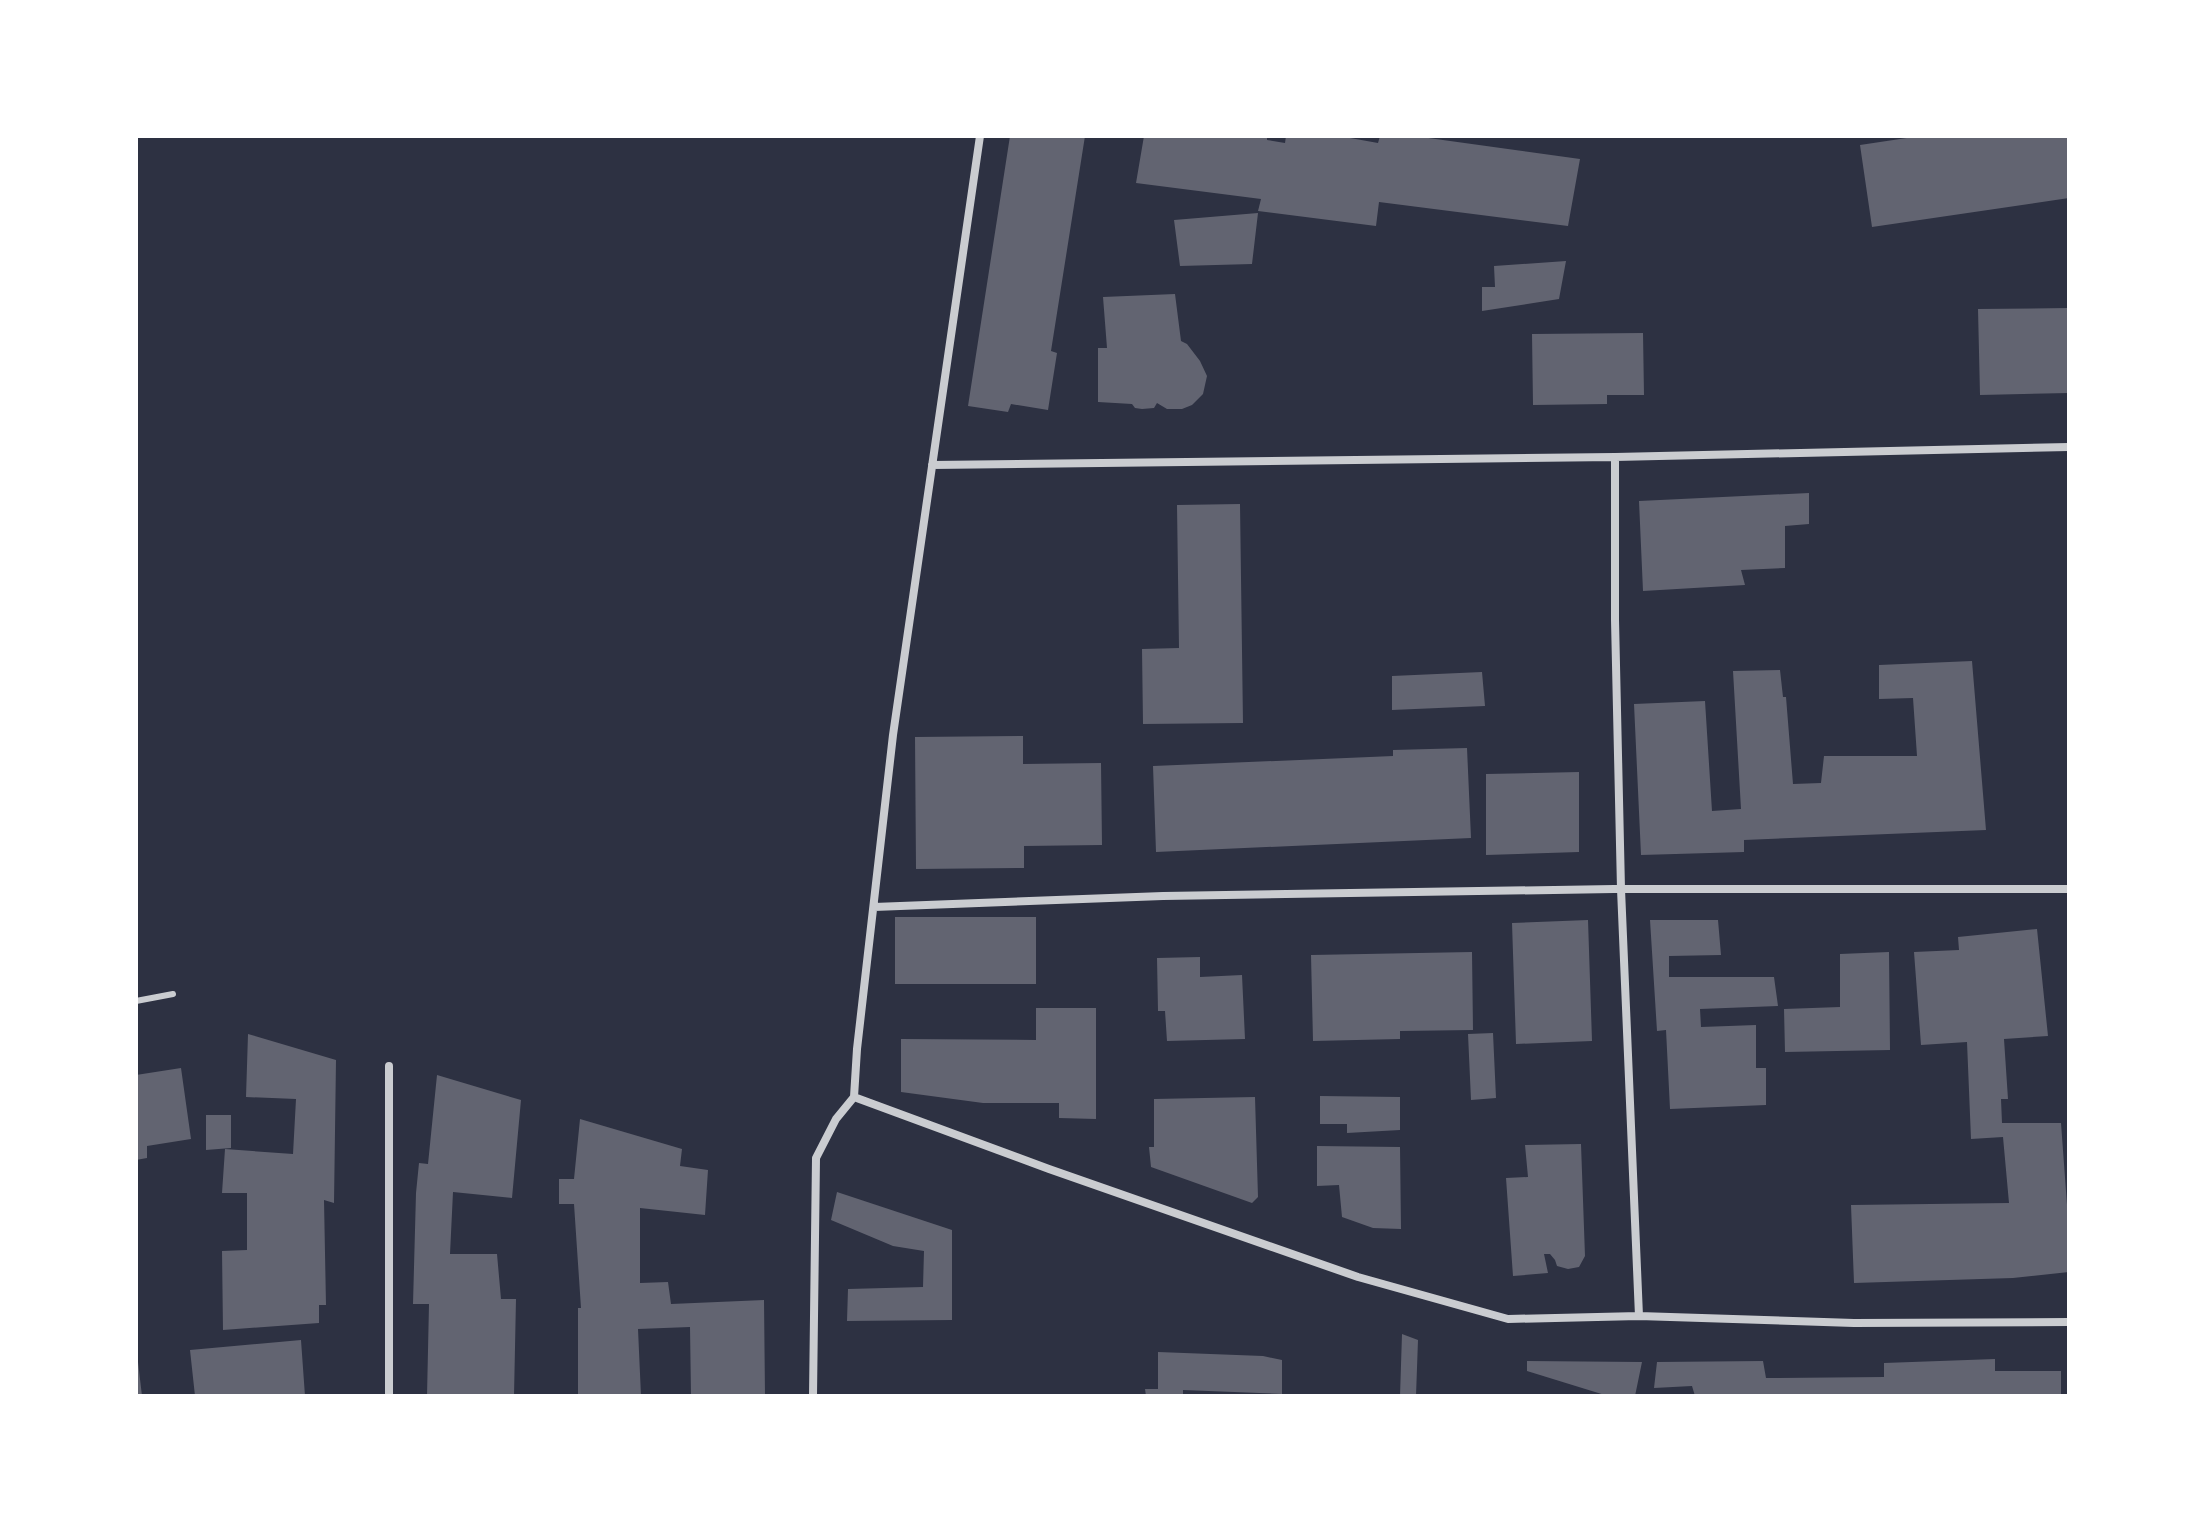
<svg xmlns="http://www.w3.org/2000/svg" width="2205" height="1532" font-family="'Open Sans',sans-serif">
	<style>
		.building { fill: #626471 }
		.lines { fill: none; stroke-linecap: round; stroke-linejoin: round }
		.service { stroke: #caccd0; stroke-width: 6 }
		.minor { stroke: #caccd0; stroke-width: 8 }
	</style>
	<rect width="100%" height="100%" fill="#2d3142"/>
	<!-- building -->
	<path class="building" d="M1010,136h75l-34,215 6,2 -9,57 -37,-6 -3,8 -40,-6z
		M1144,136h123v4l18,3 1,-7h53l39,7 2,-7h34l166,23 -12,67 -189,-24 -3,24 -118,-15 3,-12 -125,-16z
		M1920,136h148l1,62 -197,29 -12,-82z
		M1258,213l-6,51 -72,2 -6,-46z
		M1566,261l-7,38 -77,12v-24h13l-1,-21z
		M1175,294l6,47 6,3 13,17 7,15 -4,18 -11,11 -10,4h-15l-10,-6 -3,5 -12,1 -7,-1 -3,-4 -34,-2v-54h9l-4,-51z
		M2069,308v85l-89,2 -2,-86z
		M1643,333l1,62h-37v9l-74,1 -1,-71z
		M1809,493v31l-24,2v42l-44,2 4,15 -102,6 -4,-90z
		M1240,504l3,219 -100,1 -1,-75 37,-1 -2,-143z
		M1972,661l14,169 -242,10v12l-103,3 -7,-151 71,-3 7,110 29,-2 -8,-138 47,-1 3,27h3l7,87 28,-1 3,-27h93l-4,-58 -34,1v-34z
		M1482,672l3,34 -93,4v-34z
		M1023,736v28l78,-1 1,82 -78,1v22l-108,1 -1,-132z
		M1467,748l4,90 -315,14 -3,-86 240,-10v-6z
		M1579,772v80l-93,3v-81z
		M895,917h141v67h-141z
		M1588,920l4,121 -76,3 -4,-121z
		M1650,920h68l3,35 -52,1v21h105l4,29 -78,3 1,18 55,-2v43h10v37l-96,4 -4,-79 -9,1z
		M2037,929l11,107 -44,3 4,60h-7l1,24h59l8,109v40l-56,6 -159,5 -3,-78 158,-2 -6,-66 -32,2 -4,-97 -46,3 -7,-93 45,-2 -1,-13z
		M1472,952l1,78 -73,1v8l-87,2 -2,-86z
		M1889,952l1,98 -105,2 -1,-43 56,-2v-53z
		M1200,957v20l42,-2 3,64 -78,2 -2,-30h-7l-1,-53z
		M1036,1008h60v111l-37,-1v-15h-76l-82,-11v-53l135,1z
		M1493,1033l3,65 -25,2 -3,-66z
		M248,1034l88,26 -2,143 -10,-3 2,105h-7v18l-96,7 -1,-79 25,-1v-57h-25l3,-44 68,5 3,-55 -50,-2z
		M181,1068l10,71 -44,7v12l-11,2v-85z
		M437,1075l84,25 -9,98 -59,-6 -3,62h47l4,45h15l-2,97h-87l2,-92h-16l3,-111 3,-30 9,1z
		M1320,1096l80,1v33l-53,3v-9h-27z
		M1255,1097l3,100 -6,6 -101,-36 -2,-20h5v-48z
		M206,1115h25v33l-25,2z
		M580,1119l102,30 -2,17 28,4 -3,45 -65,-7v75l28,-1 3,22 93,-4 1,96h-74l-1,-69 -52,2 3,67h-63v-88h3l-7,-104h-15v-25h15z
		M1581,1144l4,112 -6,11 -11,2 -11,-3 -2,-6 -5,-6h-6l4,19 -35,3 -7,-98 22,-1 -3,-32z
		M1317,1146l83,1 1,82 -28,-1 -31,-11 -3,-32 -22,1z
		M837,1192l115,38v90l-105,1 1,-32 75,-2 1,-36 -31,-5 -62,-26z
		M1402,1334l16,6 -2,56h-16z
		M301,1340l4,56h-110l-5,-46z
		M1158,1352l105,4 19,4v34l-99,-4v6h-37l-1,-7h13z
		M1995,1359v12h66v25h-366l-3,-10 -38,2 3,-26 106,-1 3,17 118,-1v-14z
		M1527,1361l115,1 -7,34h-27l-81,-25z
		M136,1362h2l4,34h-6z"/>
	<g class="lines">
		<!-- service -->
		<path class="service" d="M136,1001l37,-7"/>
		<!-- minor -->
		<path class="minor" d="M1615,457v163l6,269 18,427
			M932,465l683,-8 454,-10
			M874,907l289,-11 451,-7h455
			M389,1066v330
			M854,1097l195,72 309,108 150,42 131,-3 215,7 215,-1
			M813,1396l3,-238 20,-39 18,-22 3,-48 36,-314 87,-599"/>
	</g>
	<!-- border -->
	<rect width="2205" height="1532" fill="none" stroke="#ffffff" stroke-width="276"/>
</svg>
